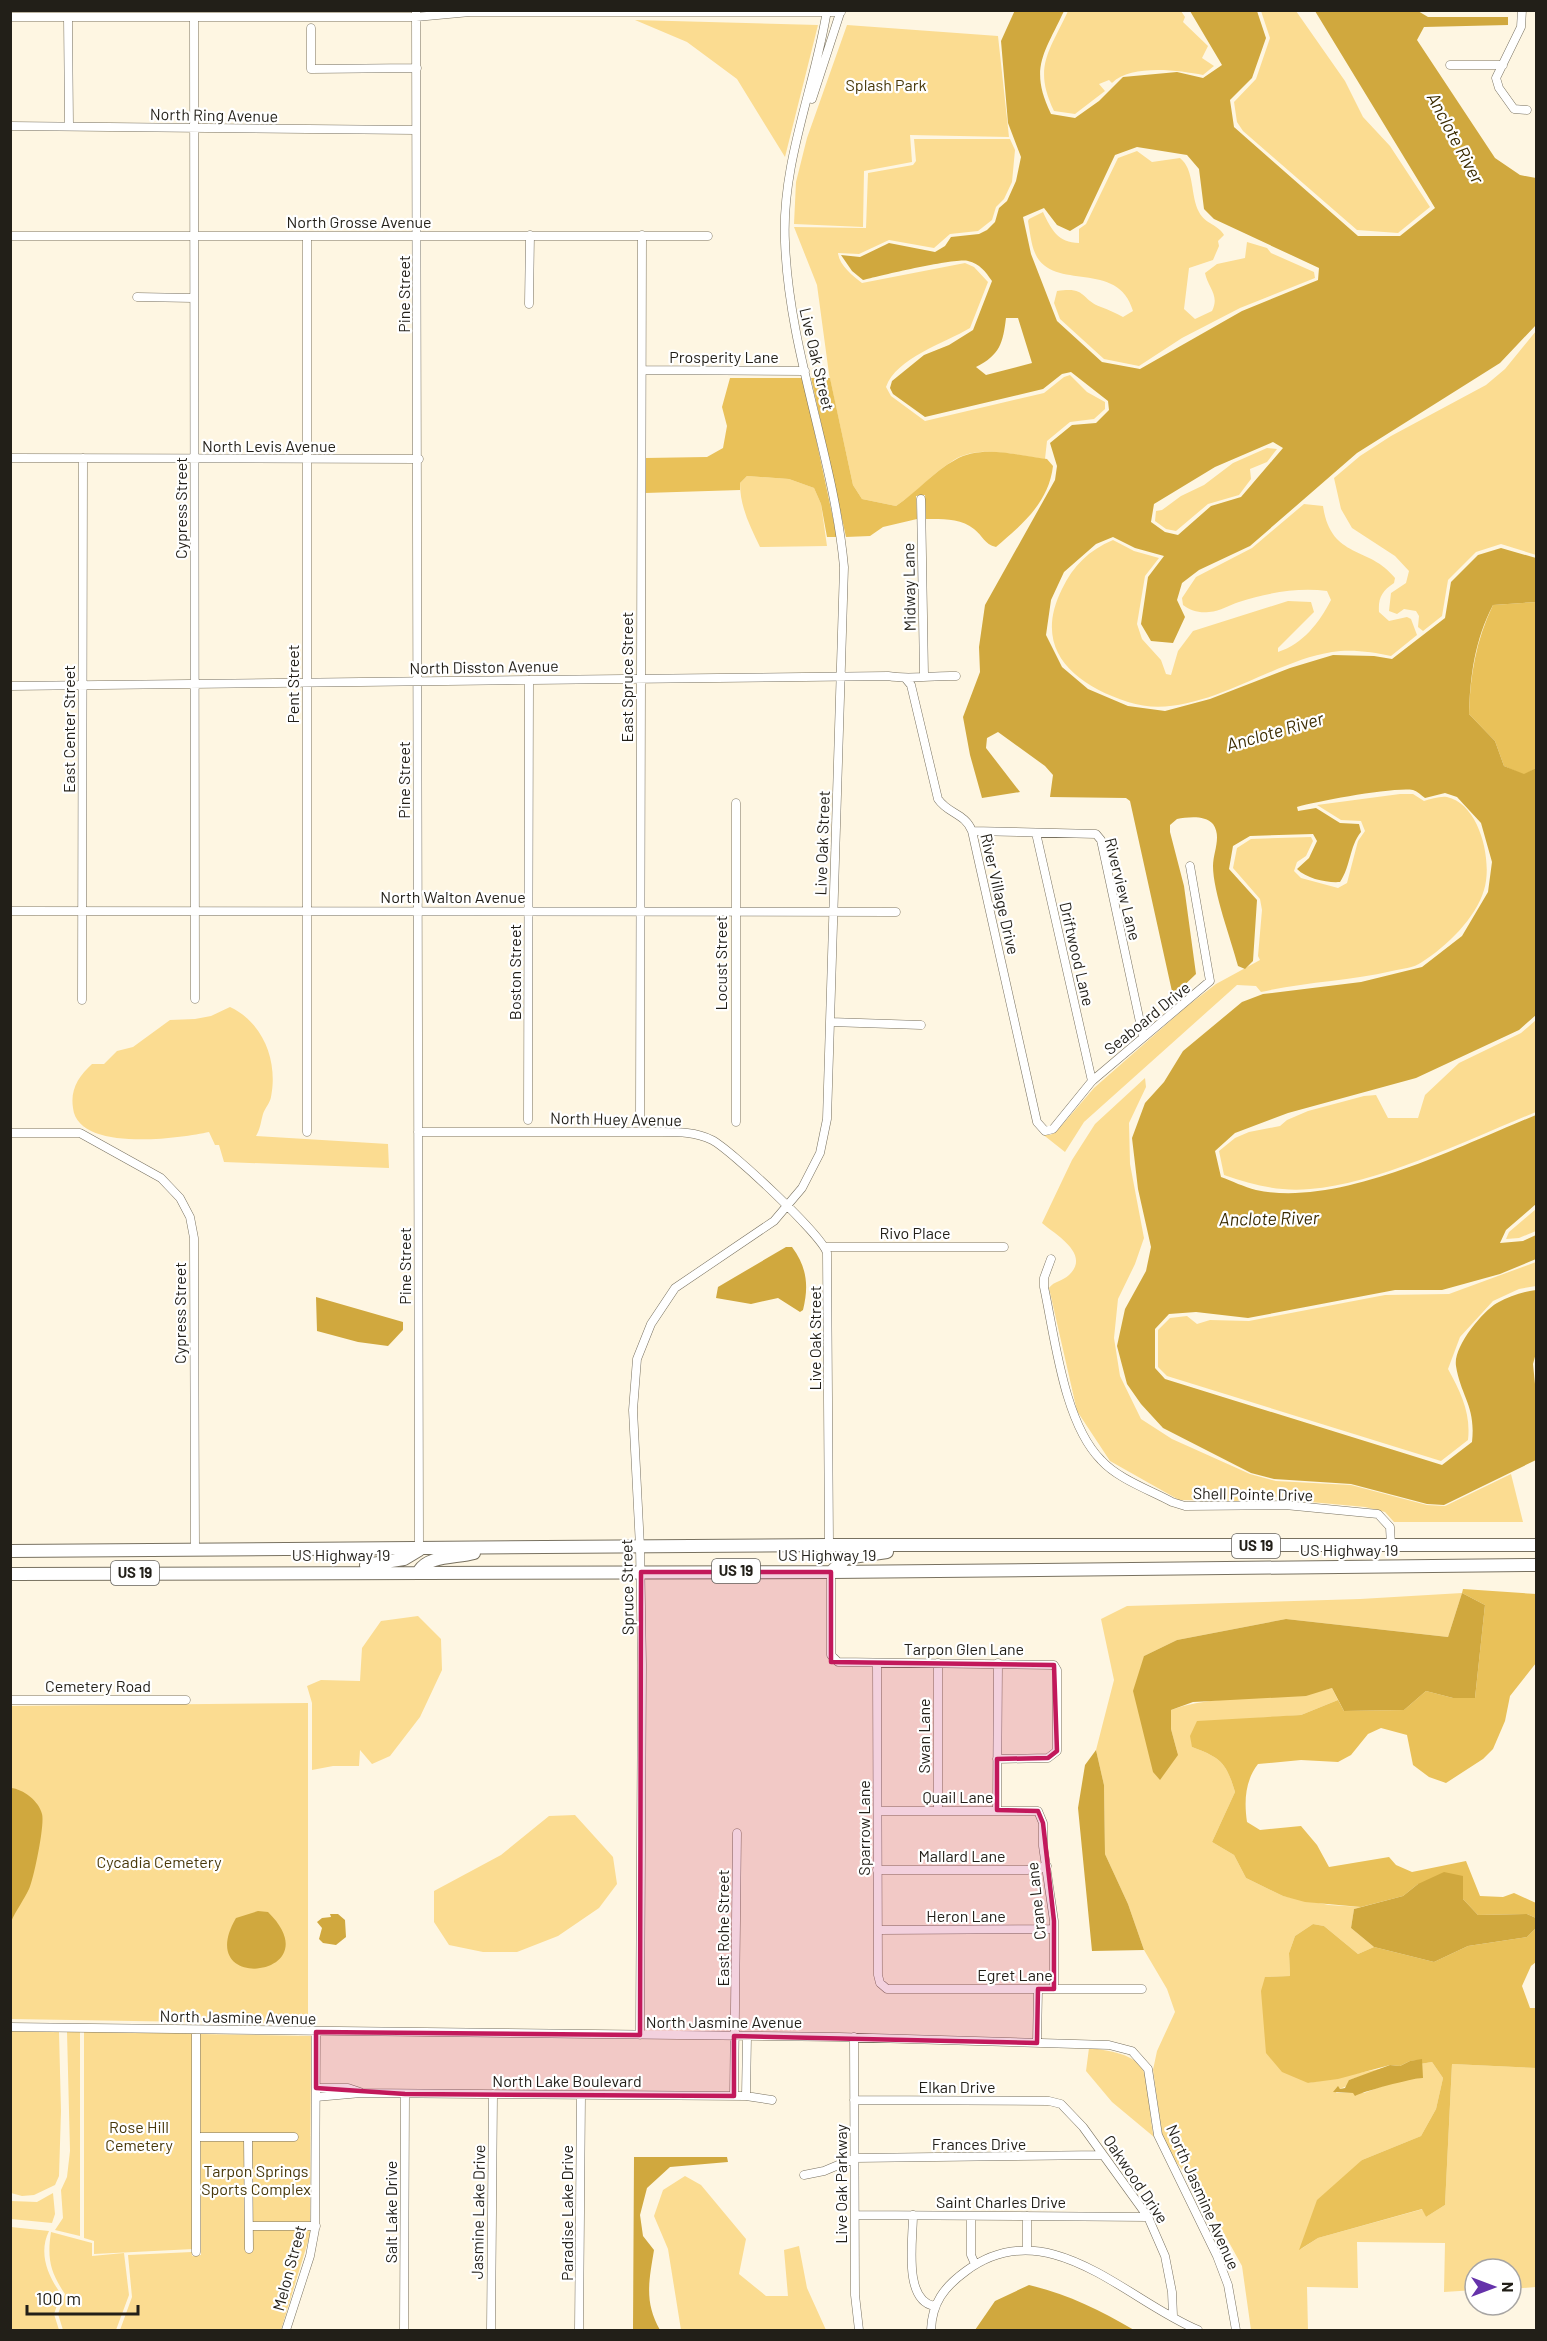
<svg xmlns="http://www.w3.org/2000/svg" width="1547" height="2341" font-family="Barlow,sans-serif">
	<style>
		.green { fill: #fbdc91 }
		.forest { fill: #e9c159 }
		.water { fill: #d0a83e; fill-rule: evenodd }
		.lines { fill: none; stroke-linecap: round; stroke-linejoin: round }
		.minor-casing { stroke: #787160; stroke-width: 9 }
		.highway-casing { stroke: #787160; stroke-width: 14 }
		.minor { stroke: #fff; stroke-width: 8 }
		.highway { stroke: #fff; stroke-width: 12 }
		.marked { fill: #c2185b; fill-opacity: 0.2; stroke: #c2185b; stroke-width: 4.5; stroke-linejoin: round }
		.labels { text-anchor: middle; stroke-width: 4.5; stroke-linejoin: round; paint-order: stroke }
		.shield { fill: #fff; stroke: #64625d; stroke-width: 1.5 }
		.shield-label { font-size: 15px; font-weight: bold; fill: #221f18 }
		.park-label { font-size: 16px; fill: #48380a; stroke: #fff }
		.street-label { font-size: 16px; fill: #221f18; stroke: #fff }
		.water-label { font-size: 18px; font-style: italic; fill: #3b2b00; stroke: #fff }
	</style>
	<rect width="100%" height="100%" fill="#fef6e2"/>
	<!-- green -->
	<path class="green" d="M1068,11h113l4,6 -2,5 25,24 -6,12 12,8 -11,9c-25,-5 -72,-11 -91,8l-3,-3 -10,4 6,7 -30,23 -21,-3c-21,-44 -5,-59 14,-100z
		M1261,11h35l49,70 18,36 27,29 40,61 -32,26 -41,-3 -114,-99 -6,-9 -3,-20 22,-23 14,-41z
		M635,20l183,5 -33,132 -48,-78 -50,-37z
		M847,25l151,11 11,101 -99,-2 2,27 -48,9 -1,56 -69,-3 2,-42 11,-44z
		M914,139h96l5,11 -3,32 -8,17 -8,8 -4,13 -14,11 -28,3 -16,14 -45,-8 -30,14 -21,-1c1,12 15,23 24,30l103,-20 9,4 14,15 -18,46c-25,15 -74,30 -84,59l5,9 34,25 119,-28 20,-16 6,-2 17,17 18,10v7l-11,10 -24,3 -23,19 -2,18c-28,-3 -65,-15 -91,1 -21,13 -38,33 -58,46l-34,-7 -9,-14 -24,-111 -12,-89 -23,-58 72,1 2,-55 45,-8 3,-4z
		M1137,151l15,11 28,-4c15,12 10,37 19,54 6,12 20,13 25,23l-6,6 1,5 -6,14 -24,8 -5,41 11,10 17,-8c8,-16 -4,-23 -7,-38l12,-9 28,-6 2,-16 20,6 4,5 43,19 1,6 -75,30 -58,30 -43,28 -35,-7 -44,-40 -6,-16 3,-12c30,-5 23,8 44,16 8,3 15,6 22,10l10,-6c-15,-53 -81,-18 -98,-58 -4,-9 -5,-21 -7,-32l1,-2 14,-7c8,17 15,31 36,31v-14l7,-5 32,-66z
		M1536,331v224l-35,-11 -25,8 -28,28 -6,36 -19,15 -5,-4 1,-11 -3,-5 -12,-2 -7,5 -8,-3 2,-18 15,-10 3,-12 -14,-15 -43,-28 -11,-19 -7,-31 26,-22 31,-20 95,-51 19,-16z
		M1267,448l10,1 -10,13 -17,7 1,10 -12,16 -31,9 -32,27 -10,-2 -11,-8 1,-10 6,-1 19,-14 23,-11 29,-22z
		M747,476l42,3 25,9 7,16 6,42 -67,1c-10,-21 -20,-40 -20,-64z
		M1304,504l19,2c8,54 46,39 72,72l-1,5c-12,8 -16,15 -15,29l10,9 18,-4 4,2 6,16 -26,21c-18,-4 -40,-7 -59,-4 -65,10 -137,72 -204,50 -55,-18 -96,-53 -66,-113 11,-23 27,-39 51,-49l21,11 25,7 -14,18 -8,48 5,15 19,21 5,14 5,1 7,-24 15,-20 95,-30 23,1 3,10 -36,36v4c25,-8 41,-29 53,-52l-4,-9c-29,-4 -60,2 -88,11 -10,3 -18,9 -30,10 -10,1 -18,-1 -26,-7l-1,-7 14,-21 56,-29z
		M1400,794h13l11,7c7,-2 16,-5 23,-4 33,7 46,65 37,93 -8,28 -38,57 -62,72 -8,6 -21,7 -30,9 -43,10 -88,11 -131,21l-5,-6 -19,-1 -153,137 -19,30 -24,-19 9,2 6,-3 38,-44 92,-81 30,-23 44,-24 -2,-4 4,-46 -2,-11 -27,-31 4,-20 14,-9 60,-2 2,4 -7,15 -9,6 -3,9 7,7 37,10 9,-5 11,-42 7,-10 -4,-10 -20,-1 -24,-15z
		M230,1007c34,16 48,55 41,90 -1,6 -6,11 -8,17 -2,7 -3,16 -7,22l132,8 1,24 -165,-6 -5,-17h-4l-6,-13c-32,7 -131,20 -136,-24 -3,-19 6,-32 19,-44h12l13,-13 16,-4 37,-27 25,-1 16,-3z
		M1536,1020v92c-65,26 -157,72 -226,77 -30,3 -58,-4 -86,-14l-5,-24 16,-13 14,-6 31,-6 7,-6 21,-9 56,-15 12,-1 12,23h30l7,-23 34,-32 62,-30z
		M1145,1078l1,9 -17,36 1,41 14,74 -9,26 -17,35 -4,39 6,38 21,43 31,20 78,35 26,7 75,4 76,20 18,1 66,-32 12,48h-129l-9,-10 -20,-5 -76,-7 -18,-4h-16l-18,5 -58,-1 -69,-39 -33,-50 -28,-123c5,-7 14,-7 20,-13 22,-21 -13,-40 -27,-52l30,-63 23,-36z
		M1536,1209v22l-17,7 -13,1 3,-7z
		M1536,1262v24l-17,3 -26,12 -33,36 -12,32c13,24 23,44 20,71l-27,21 -274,-85 -9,-9v-37l12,-12 17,-2 10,8 13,-4 39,1 136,-26 64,-1z
		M1462,1593l-14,44 -162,-18 -109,21 -33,16 34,99 -7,-26v-19c52,-19 109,-6 161,-22l6,12 -37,15 -43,3 -66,29c29,11 34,15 43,45l-23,50 22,13 12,23 37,18 46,9 32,2 -7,2 -3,19 23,19 -16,7 -34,-28 -11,-2 -18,12 -6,17 1,23 -25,1 43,106 81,-16 -40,13v5l-9,4 -2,-2 -2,6h28l38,-14h13l6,-5 -1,-10 12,-2 11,16 -7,31 -15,27 -59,24 -61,89 17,-11 105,-29 3,8 19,-12 7,-141 84,4v219l-25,2v-20h-36v21l-31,2 1,-49 -88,-1 1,46 -51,-1 1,43h-57l-9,-64 -38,-69 -32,-40 -10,-23 -9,-64 4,-19 18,-39 -8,-23 -23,-39 -16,-46 -23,-50 -1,-69 -8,-35 18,-70 -13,-61 26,-13 233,-7z
		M418,1616l23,23 1,31 -22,47 -30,39 -18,8 -12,-14 -1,16h-26l-21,4v-67l-5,-17 14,-6 39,1 2,-33 19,-27z
		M308,1703v321l-297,-5v-313z
		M575,1815l38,42 4,27 -18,24 -41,28 -41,16h-34l-34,-7 -15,-23v-31l67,-36 48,-39z
		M84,2030l112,3 -2,216 -100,5v-13l-10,-3z
		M10,2031l49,1 2,79 -2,65 -4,9 -21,10 -12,1 -11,-3z
		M67,2032h13v204l-25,-6 8,-12 -2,-28 6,-13 3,-26z
		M200,2034l111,2 -1,199 -29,95h-161l12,-33 -4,-42 64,-3v4l9,-1z
		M1089,2048c74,8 53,31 65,89l-42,-35 -26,-31z
		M685,2176l16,9 45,54 -7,35 27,22h22l-4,-46 15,-4 8,42 19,42h-145l-13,-81 -14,-33 9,-26z
		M53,2193l2,21 -3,9 -41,-4v-18l26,1z
		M11,2227l38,4c-11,22 -1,45 12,63l-7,20 5,16h-48z
		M51,2232l41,11v13l32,-3 5,42 -13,35h-53l-5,-16 7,-20c-15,-22 -18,-36 -14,-62z"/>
	<!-- forest -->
	<path class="forest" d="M730,378h73l34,159h-10l-6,-33 -7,-16 -25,-9 -42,-3 -7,7v7l-95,3v-35l62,-1 16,-9 4,-22 -5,-19z
		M811,378h19l23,107 9,14 34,7c21,-14 37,-34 59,-46 27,-16 64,-4 92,-1l6,7c-4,36 -31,59 -57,81 -12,-3 -13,-11 -22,-18 -13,-11 -33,-10 -48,-10l-1,-24 -9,1 1,23 -34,8 -13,9 -24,1z
		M1536,602v166l-12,7 -20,-9 -9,-25 -26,-27c1,-38 7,-74 24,-109z
		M1463,1589l73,5v69l-26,33 -5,25 -12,28 -10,10 -37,24 -17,-6 -16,-12 -6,-30 -26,-7 -13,6 -17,21 -13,7 -37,-2 -43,4c-13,17 -14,37 -11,58l13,8 41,-4 16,19 12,22 60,-10 7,8 16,7 54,-11 14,35 23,1 11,-4 22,10v15l-9,-4 -49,1 -15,-16 -45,-15 -15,12 -42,11 -56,-5 -22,-6 -37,-18 -12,-23 -22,-13 23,-50c-9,-30 -14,-34 -43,-45l-2,-11 7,-15 104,-6 37,-15 6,11 60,-1 22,-19 27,7h22l10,-93 -23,-12z
		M1313,1924l11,2 34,28 16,-7 60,15 34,-16 59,-9 9,-9v34l-5,4 -9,20 8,22h6v60l-84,-4 -7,141 -19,12 -4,-8 -104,29 -19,12 18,-50 45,-40 59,-24 15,-27 7,-31 -11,-16 -12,2 1,-4 -11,1 -10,5 -10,-1 -52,14 -30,4 -26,-11 -16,-19 -5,-62 4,-14 25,-1 -1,-23 6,-17z"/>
	<!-- water -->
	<path class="water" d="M1418,11l10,6h80v8l-84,2 -7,13 78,118 25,17 16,3v147l-36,38 -143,90 -107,93 -51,24 -17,13 -5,17 8,17 -12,26 -22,-2 -10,-17 7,-47 16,-21 -29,-8 -22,-11 -17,7 -32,28 -13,28 -5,35 16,32 26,22 40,17 37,5 45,-12 80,-31 43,-13 41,1 18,3 53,-41 6,-36 27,-27 23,-7 35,10v44l-43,3c-18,34 -23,71 -24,109l26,27 9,25 20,8 12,-6v247l-17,15 -103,48 -128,35 -53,20 -20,18 6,26c11,4 23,10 35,13 84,18 203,-44 280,-75v89l-30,26 -6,13 23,-2 13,-6v24l-36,15 -58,16h-47l-147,28 -52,-6 -27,2 -14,15v39l10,11 277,86 30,-23c4,-36 -11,-45 -16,-76 -3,-19 26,-54 41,-63 13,-7 25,-11 39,-13v63l-3,11 3,30v66l-92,45 -17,-1 -76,-20 -77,-5 -23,-6 -88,-45 -22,-24 -14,-20 -10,-38 8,-37 21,-38 5,-24 -13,-58 -6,-51 13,-35 19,-21 19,-31 59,-49 21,-8 98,-12 61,-15 40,-31 26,-44 4,-30 -11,-39 -24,-26 -12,-4 -20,5c-4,-3 -8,-7 -12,-8 -20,-3 -94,11 -116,17l1,4 18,-3 24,15 19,1 2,8c-12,15 -10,34 -21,50 -13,1 -33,-3 -43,-13l12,-11 8,-17 -4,-7 -63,2 -17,10 -4,23 28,31 -4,61 -8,8 -7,-3c-7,-27 -25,-74 -25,-100 0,-14 9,-29 0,-42 -8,-9 -25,-7 -36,-5l-7,6v7l14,54 12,88 -23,22 -43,-195 -4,-3 -76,-1 3,-22 -8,-9 -47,-34 -11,6 -1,10 34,44 -38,6 -12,-43 -7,-38 17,-45 -1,-25 6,-42 70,-125 2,-14 -7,-23 22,-18 24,-2 13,-13 -1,-9 -37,-29 -9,2 -19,15 -118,28 -32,-23 -3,-6 2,-7 32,-26 25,-10 24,-15 19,-49c-7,-10 -12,-17 -24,-20 -10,-4 -90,15 -105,19l-11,-9 -11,-16 19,2 29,-14 46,9 10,-6 6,-9 28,-3 8,-4 8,-8 4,-14 8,-7 9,-20 5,-24 -13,-34 -7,-82 14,-31 49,1c-20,43 -35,57 -13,103l24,4 24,-17 24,-24 54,-5 26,6 19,-13 -32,-54h67l9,27 -14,40 -22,22 4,27 124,109h42l35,-28 -120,-197zM1137,147l50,8 12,14 5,40 10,10 105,49 -1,12 -76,31 -102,58 -38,-7 -45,-41 -26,-67 -8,-37 21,-9 13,17 13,6 13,-8 32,-68zM1006,318h12l14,45 -46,12 -10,-8c24,-12 27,-24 30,-49zM1273,442l10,6 -42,49 -30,9 -33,29 -13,-3 -14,-10 3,-18 61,-37z
		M786,1247h6c15,20 17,39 11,63l-3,2 -22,-14 -27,6 -35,-6 2,-11z
		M316,1297l87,25v8l-15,16 -30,-4 -41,-11z
		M1462,1593l23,12 -10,93h-22l-27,-7 -22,19 -60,1 -12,-23 -26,8 -113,6 -22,8v19l7,26 -18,25 -7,-8 -20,-81 11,-35 33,-16 109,-21 162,18z
		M1096,1750l8,35 1,69 23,50 16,46 -52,1 -14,-143 7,-43z
		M11,1788c12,1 28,13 31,26 3,10 -8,64 -13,75 -5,11 -13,21 -18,33z
		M1444,1872l19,4v23l15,16 49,-1 9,4v10l-9,9 -59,9 -34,16 -60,-15 -23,-19 3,-19 49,-13 15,-12z
		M258,1911l10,1c66,65 -77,83 -32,6z
		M330,1914h8l7,6 1,17 -10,8 -13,-2 -4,-4 3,-11 -5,-6 5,-4 9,-1z
		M1422,2059l1,19c-6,-1 -63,14 -68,18l-2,-3 -20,-1 5,-6 2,3 5,-1 4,-8 41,-15 10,1 10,-5z
		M634,2157h93l1,5 -58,5 -23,21 -7,27 3,21 11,14c-5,31 -10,52 6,80h-27z
		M1029,2285c38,9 71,25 105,45h-159l20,-29z"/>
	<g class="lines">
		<!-- minor casing -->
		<g class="minor-casing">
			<path id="minor" d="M416,10l3,1540
				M1522,10l-1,17 -25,51 3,10 15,21 13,1
				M10,17h406l54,-5h371
				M68,17l1,109
				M194,18l1,981
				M311,28v41l106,-1
				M1450,65h53
				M812,99l29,-89
				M10,126l406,4
				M10,236h698
				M307,236v896
				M137,297l56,1
				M529,304l1,-69
				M642,370l163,1
				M10,458l409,1
				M921,499l3,176
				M906,679l5,6 27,114c10,15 27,14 34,32l65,291 8,9 8,-2 39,-48 118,-100 -20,-115
				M10,686l878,-10c22,4 45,-1 68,0
				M972,831l124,3 5,6 42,196
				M1036,833l56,248
				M10,911l886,1
				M82,1000l1,-542
				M830,1022l91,3
				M640,1119l2,-884
				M528,1120l1,-440
				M736,1122v-319
				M418,1132h244c17,0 34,0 50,8 18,9 111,96 115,113l2,292
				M10,1133h70l81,45 19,20 10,19 4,21 1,312
				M826,1247h178
				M1051,1259l-7,19v9c11,51 20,136 57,173 17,19 49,30 71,42l13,4 100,-1 93,9 12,13 1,19
				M831,1572v83l7,7 216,3 3,5v81l-9,7 -51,1
				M877,1663l1,312 2,8 7,6h255
				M938,1663v147
				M10,1700h176
				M997,1810l1,-147
				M878,1811h160l5,12v23l11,75v68
				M877,1870h150l20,-4
				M878,1930l176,-1
				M10,2027l829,10 270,8 23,6 16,18 10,66 59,121 11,29 8,45
				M196,2030v222
				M640,2035l2,-370 -2,-118 -7,-137 4,-51 14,-35 24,-36 99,-67 28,-33 18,-35 7,-34 17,-552c-10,-110 -55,-214 -59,-325 -4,-79 30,-155 42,-232
				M854,2037l1,258 4,35
				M1037,2043l1,-54
				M316,2088h32l12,4
				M734,2096l3,-263
				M746,2096l1,-60
				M316,2097l45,-4 385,3 26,4
				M854,2100l195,1 12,3 22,23 65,90 17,39 7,36 1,24
				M201,2137h93
				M248,2137l1,112
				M804,2175l20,-4 31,-13 248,-3
				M855,2215l293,2
				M913,2215c0,25 -10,85 21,91
				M971,2216v39l4,9
				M249,2226h67
				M1027,2250v-34
				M286,2330l24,-74 5,-27 1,-197
				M404,2330l1,-236
				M491,2330l2,-236
				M579,2330l2,-235
				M931,2330c1,-27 13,-43 35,-59 82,-61 161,30 232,59"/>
		</g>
		<!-- highway casing -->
		<g class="highway-casing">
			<path id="highway" d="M10,1551l819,-6h707
				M366,1565l38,-6 15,-9
				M419,1571c10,-16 37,-13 55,-18
				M831,1572l15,-14 41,-6
				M10,1574l821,-2 705,-7"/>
		</g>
		<!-- minor -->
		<use href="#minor" class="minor"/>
		<!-- highway -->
		<use href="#highway" class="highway"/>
	</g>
	<!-- marked area -->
	<path class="marked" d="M641,1572h190v90l223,3 3,86 -9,7 -51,1v51l41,1 5,12 11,98v68h-16l-1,54 -303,-7v60l-329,-2 -89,-6v-56l324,3z"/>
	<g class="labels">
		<!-- shield labels -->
		<g class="shield">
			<rect x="1232" y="1534" width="48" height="24" rx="4.5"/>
			<rect x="712" y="1559" width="48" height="24" rx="4.5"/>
			<rect x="111" y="1561" width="48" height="24" rx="4.5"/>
		</g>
		<g class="shield-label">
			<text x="1256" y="1551">US 19</text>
			<text x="736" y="1576">US 19</text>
			<text x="135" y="1578">US 19</text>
		</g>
		<!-- park labels -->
		<g class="park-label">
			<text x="886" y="91">Splash Park</text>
			<text x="159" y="1868">Cycadia Cemetery</text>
			<text x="139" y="2133">Rose Hill<tspan x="139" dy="18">Cemetery</tspan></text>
			<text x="256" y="2177">Tarpon Springs<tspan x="256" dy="18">Sports Complex</tspan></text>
		</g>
		<!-- street labels -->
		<g class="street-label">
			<text transform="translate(214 115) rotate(1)" y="6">North Ring Avenue</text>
			<text x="359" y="228">North Grosse Avenue</text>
			<text transform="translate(404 294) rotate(-90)" y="6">Pine Street</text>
			<text x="724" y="363">Prosperity Lane</text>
			<text transform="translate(817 359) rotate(77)" y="6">Live Oak Street</text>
			<text x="269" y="452">North Levis Avenue</text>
			<text transform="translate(181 508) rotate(-90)" y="6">Cypress Street</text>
			<text transform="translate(909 587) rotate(-91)" y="6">Midway Lane</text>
			<text transform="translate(484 667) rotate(-1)" y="6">North Disston Avenue</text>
			<text transform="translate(627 677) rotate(-90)" y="6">East Spruce Street</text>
			<text transform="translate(293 684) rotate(-90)" y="6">Pent Street</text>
			<text transform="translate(69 729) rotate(-90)" y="6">East Center Street</text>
			<text transform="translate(404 780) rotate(-90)" y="6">Pine Street</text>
			<text transform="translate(822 843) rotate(-88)" y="6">Live Oak Street</text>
			<text transform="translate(1123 889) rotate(76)" y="6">Riverview Lane</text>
			<text transform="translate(1000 894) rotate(77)" y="6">River Village Drive</text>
			<text x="453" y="903">North Walton Avenue</text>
			<text transform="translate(1077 954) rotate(77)" y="6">Driftwood Lane</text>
			<text transform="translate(721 963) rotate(-90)" y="6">Locust Street</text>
			<text transform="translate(515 972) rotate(-90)" y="6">Boston Street</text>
			<text transform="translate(1147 1018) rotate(-39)" y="6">Seaboard Drive</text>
			<text transform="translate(616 1119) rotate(1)" y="6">North Huey Avenue</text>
			<text x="915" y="1239">Rivo Place</text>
			<text transform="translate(405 1266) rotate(-90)" y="6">Pine Street</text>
			<text transform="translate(180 1313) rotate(-90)" y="6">Cypress Street</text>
			<text transform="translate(815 1338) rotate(-90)" y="6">Live Oak Street</text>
			<text transform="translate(1253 1494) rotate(1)" y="6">Shell Pointe Drive</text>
			<text x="1349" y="1556">US Highway 19</text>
			<text x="341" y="1561">US Highway 19</text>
			<text x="827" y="1561">US Highway 19</text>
			<text transform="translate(627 1587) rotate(-91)" y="6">Spruce Street</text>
			<text x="964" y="1655">Tarpon Glen Lane</text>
			<text x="98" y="1692">Cemetery Road</text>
			<text transform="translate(924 1736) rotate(-90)" y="6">Swan Lane</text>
			<text x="958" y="1803">Quail Lane</text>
			<text transform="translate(864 1828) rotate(-90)" y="6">Sparrow Lane</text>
			<text x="962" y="1862">Mallard Lane</text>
			<text transform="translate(1036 1901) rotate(-96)" y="6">Crane Lane</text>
			<text x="966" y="1922">Heron Lane</text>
			<text transform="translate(723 1928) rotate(-90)" y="6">East Rohe Street</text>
			<text x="1015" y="1981">Egret Lane</text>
			<text transform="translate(238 2017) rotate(1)" y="6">North Jasmine Avenue</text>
			<text x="724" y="2028">North Jasmine Avenue</text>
			<text x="567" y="2087">North Lake Boulevard</text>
			<text x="957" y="2093">Elkan Drive</text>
			<text x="979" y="2150">Frances Drive</text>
			<text transform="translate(1136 2179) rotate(56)" y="6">Oakwood Drive</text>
			<text transform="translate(841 2184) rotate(-90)" y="6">Live Oak Parkway</text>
			<text transform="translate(1203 2197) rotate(66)" y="6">North Jasmine Avenue</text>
			<text x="1001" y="2208">Saint Charles Drive</text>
			<text transform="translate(391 2212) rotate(-90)" y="6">Salt Lake Drive</text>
			<text transform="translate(478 2212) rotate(-89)" y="6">Jasmine Lake Drive</text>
			<text transform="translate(567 2213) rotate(-90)" y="6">Paradise Lake Drive</text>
			<text transform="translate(289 2268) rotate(-75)" y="6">Melon Street</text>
		</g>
		<!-- water labels -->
		<g class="water-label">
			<text transform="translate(1455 138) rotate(62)" y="6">Anclote River</text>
			<text transform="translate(1275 732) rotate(-16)" y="6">Anclote River</text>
			<text transform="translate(1269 1219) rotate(-1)" y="6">Anclote River</text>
		</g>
	</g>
	<!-- border -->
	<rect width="1547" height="2341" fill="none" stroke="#221f18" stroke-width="24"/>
	<!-- north arrow -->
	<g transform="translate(1493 2287) rotate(90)"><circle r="28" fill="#ffffff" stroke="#a7a5a3" stroke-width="1.5"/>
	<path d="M0-4.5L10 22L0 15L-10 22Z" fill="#6532aa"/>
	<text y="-9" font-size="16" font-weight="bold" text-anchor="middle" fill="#221f18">N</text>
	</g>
	<!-- scale -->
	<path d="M27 2305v9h111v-9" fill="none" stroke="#221f18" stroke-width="3"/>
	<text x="36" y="2305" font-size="18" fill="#221f18" stroke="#ffffff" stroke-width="4.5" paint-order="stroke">100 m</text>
</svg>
